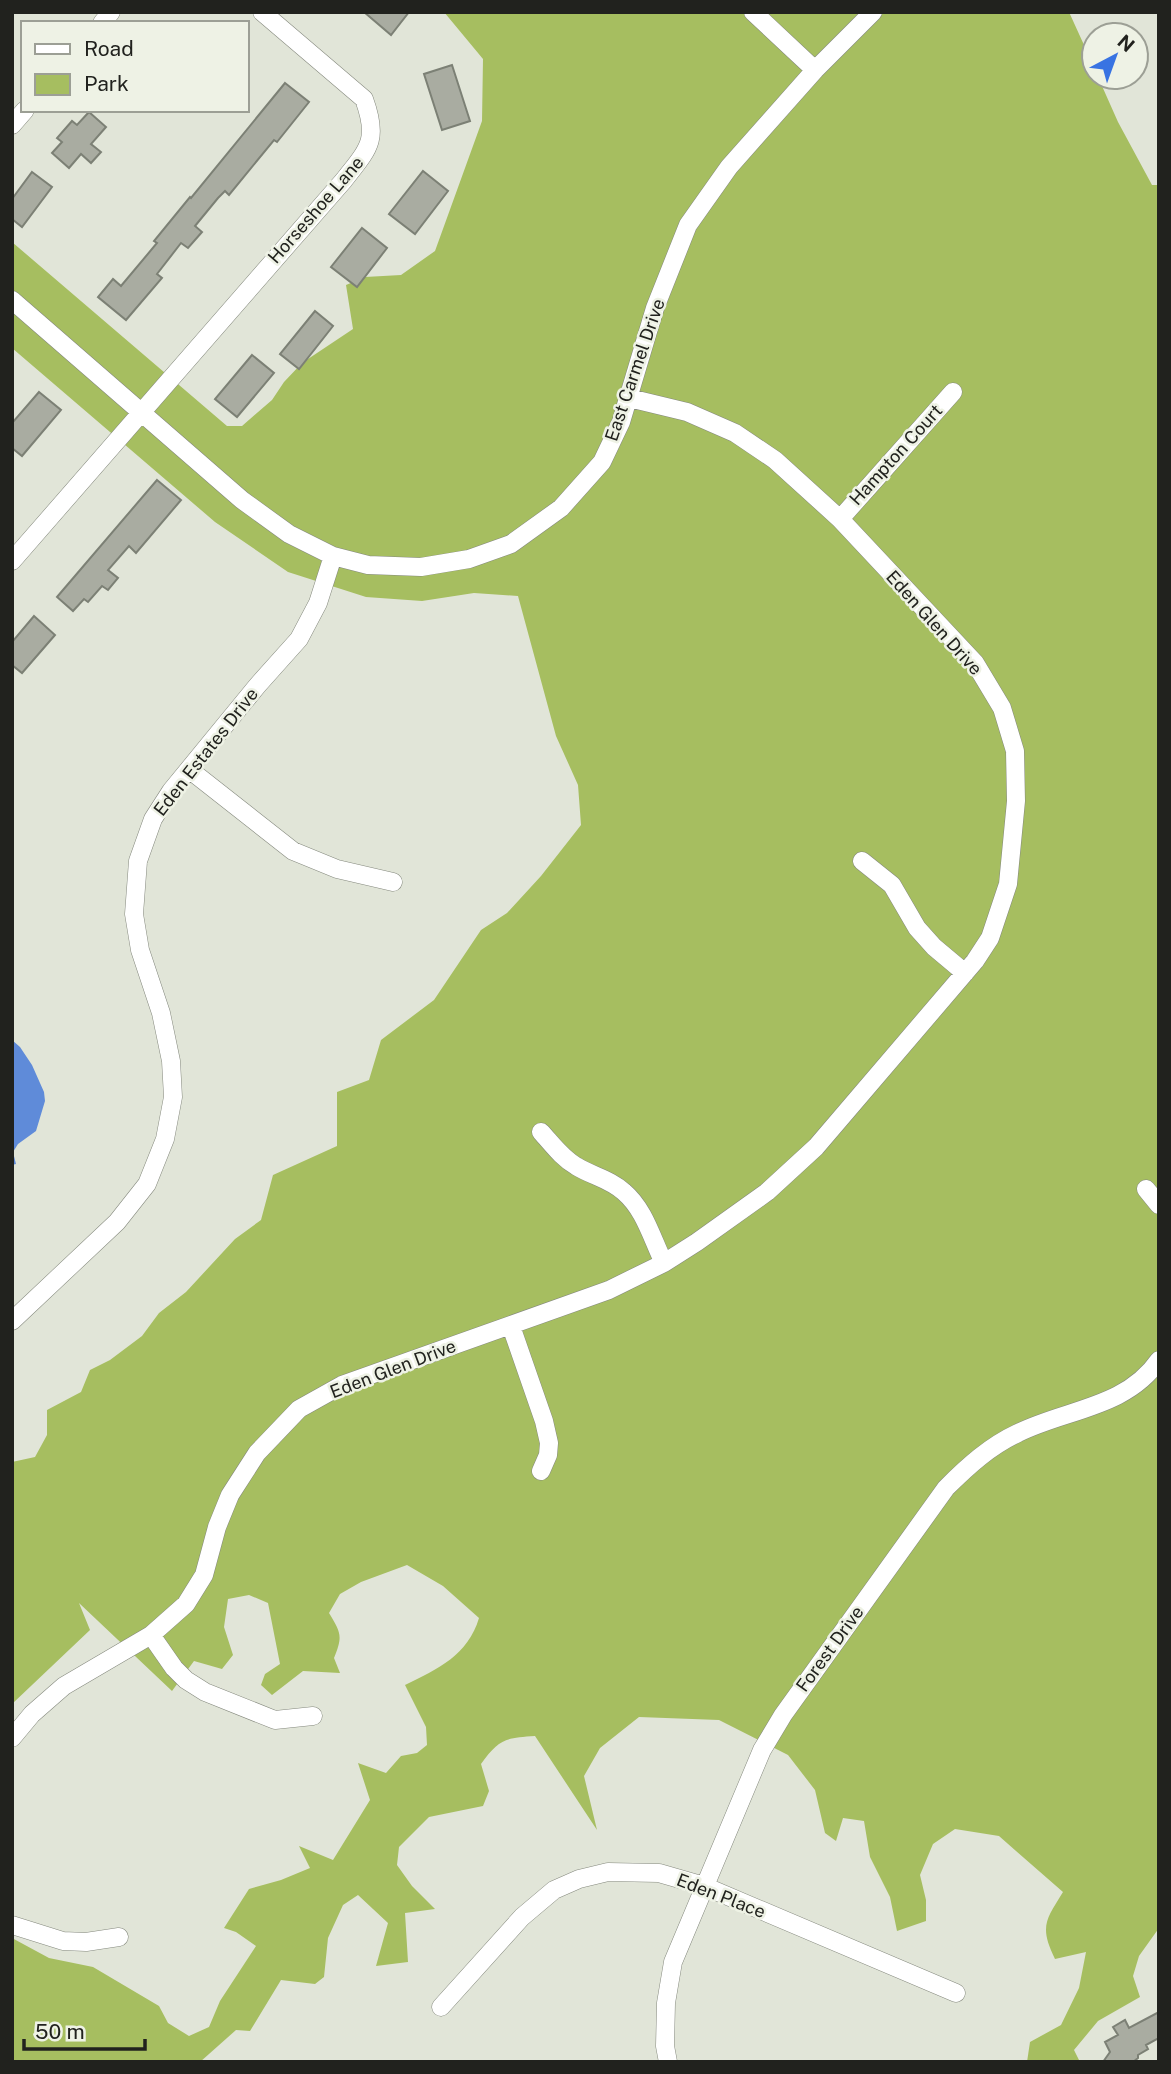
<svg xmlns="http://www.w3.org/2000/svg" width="1171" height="2074" font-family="'Public Sans',sans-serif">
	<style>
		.green { fill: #a6be60 }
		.water { fill: #5f8bd9 }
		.building { fill: #a9aca1; stroke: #7c8075; stroke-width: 2 }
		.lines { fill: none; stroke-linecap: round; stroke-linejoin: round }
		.minor-casing { stroke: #85897e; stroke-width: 19 }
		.minor { stroke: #fff; stroke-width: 18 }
		.labels { text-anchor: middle; stroke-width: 5; stroke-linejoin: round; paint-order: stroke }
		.street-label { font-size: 18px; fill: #21221e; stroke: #eef2e5 }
	</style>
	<rect width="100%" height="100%" fill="#e1e5d8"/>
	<!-- green -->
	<path class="green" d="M444,12h625l25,55v10h4l20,45 34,63h7v1743l-20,28 -6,20 7,21 -42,24 -24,29 6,12h-53l3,-20 31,-17 18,-37 7,-36 -31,7c-16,-33 -9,-39 8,-67l-64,-56 -44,-7 -22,15 -13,31 6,25v21l-29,10 -7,-34 -20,-40 -6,-36 -21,-3 -7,23 -11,-8 -10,-43 -27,-35 -69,-35 -80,-3 -39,31 -16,28 13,54 -62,-94c-30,2 -36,3 -54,28l8,27 -6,15 -54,11 -30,30 -2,18 15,21 23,23 -30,4 3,49 -32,4 12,-43 -30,-28 -15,10 -15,33 -4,39 -9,7 -34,-4 -31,51 -14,-1 -36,32h-188v-124l37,20 44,9 66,39 9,17 21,13 20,-9 11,-26 36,-55 -20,-14 -12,-4 25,-39 32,-9 29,-12 -11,-22 34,14 37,-60 -12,-37 28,10 15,-17 16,-3 10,-8 -1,-18 -21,-42c33,-16 63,-30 74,-67l-36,-32 -36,-21 -46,17 -21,12 -11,19c12,20 14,23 5,45l6,15 -37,-2 -31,24 -11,-10 4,-11 15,-10 -12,-61 -19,-8 -21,4 -4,28 9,28 -11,14 -28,-8 -22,30 -93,-88 11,27 -78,74v-242l23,-5 12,-22v-25l34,-18 9,-22 20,-10 32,-24 17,-23 27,-21 49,-53 26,-19 12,-45 64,-29v-54l32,-12 12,-40 53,-40 47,-70 26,-17 34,-37 40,-51 -3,-40 -22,-49 -38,-140 -44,-3 -52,8 -56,-4 -78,-25 -73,-50 -203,-174v-106l215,184h15l30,-26 12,-18 18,-19 51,-34 -7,-44 19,-8 36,-2 34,-24 47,-130 1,-62z"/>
	<!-- water -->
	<path class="water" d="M12,1040l8,7 12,18 12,27 1,9 -9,30 -18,13 -5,8 3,12 -4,1z"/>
	<!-- building -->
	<path class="building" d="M364,12h45l-18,23z
		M452,65l18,56 -28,9 -18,-56z
		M285,83l24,19 -32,40 -3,-2 -45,55 -4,-4 -7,7 -23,28 7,6 -14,16 -7,-5 -24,31 5,4 -36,42 -28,-23 15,-18 8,7 36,-43 -3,-2 36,-44 1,1z
		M89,112l17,15 -15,17 10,8 -10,11 -10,-9 -12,14 -17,-15 10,-11 -5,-4 15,-17 5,4z
		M423,171l25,20 -33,43 -26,-20z
		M32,172l20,15 -30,40 -10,-8v-20z
		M362,228l25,20 -30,39 -26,-20z
		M315,311l18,15 -34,43 -19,-15z
		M252,355l22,18 -37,44 -22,-18z
		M39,392l22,18 -39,46 -10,-8v-25z
		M157,480l24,20 -45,53 -7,-7 -21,24 10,8 -10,12 -6,-4 -14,16 -4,-3 -11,12 -16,-14z
		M34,616l21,19 -33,38 -10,-8v-23z
		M1159,2012v26l-13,7 2,4 -10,6v3l-5,4h-30l7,-10 -5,-10 13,-7 -5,-8 12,-7 4,8z"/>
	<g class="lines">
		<!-- minor casing -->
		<g class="minor-casing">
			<path id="minor" d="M753,12l62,58
				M102,23l9,-11
				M12,125l13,-15
				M12,300l230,200 47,34 44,22 35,9 53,2 48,-8 42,-15 50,-36 41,-46 19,-40 34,-114 33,-83 41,-58 86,-97 58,-58
				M840,519l113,-127
				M12,561l332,-381c25,-32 35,-40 20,-81l-102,-87
				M190,770l103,81 44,18 56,13
				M862,861l30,24 25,43 17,19 31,26
				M541,1132c11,12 21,26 35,34 16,10 34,13 48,26 21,18 28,47 40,71
				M1146,1189l13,16
				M12,1321l105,-99 30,-38 18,-45 8,-42 -2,-36 -10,-48 -21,-63 -6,-36 4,-53 15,-42 18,-28 86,-105 42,-47 19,-36 15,-47
				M511,1326l33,95 5,22 -1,12 -7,16
				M151,1635l23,33 12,12 19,12 70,28 38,-4
				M12,1738l20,-24 32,-28 87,-51 35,-31 18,-29 13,-48 13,-32 27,-42 42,-44 43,-24 267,-95 55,-27 33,-21 70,-50 49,-45 159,-186 15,-23 18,-54 8,-83 -1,-50 -13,-43 -27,-45 -135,-144 -65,-59 -40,-27 -48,-21 -58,-14
				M12,1925l51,16 23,1 33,-5
				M441,2007l81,-90 32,-27 25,-11 29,-7 51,1 45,13 252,107
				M668,2062l-3,-16 1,-43 7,-41 89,-212 21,-35 163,-227c22,-22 44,-42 72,-55 48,-24 108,-25 141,-73"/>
		</g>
		<!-- minor -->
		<use href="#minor" class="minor"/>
	</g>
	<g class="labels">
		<!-- street labels -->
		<g class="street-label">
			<text transform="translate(316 210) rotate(-49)" y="6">Horseshoe Lane</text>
			<text transform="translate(635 370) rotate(-71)" y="6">East Carmel Drive</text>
			<text transform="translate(896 455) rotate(-48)" y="6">Hampton Court</text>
			<text transform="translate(934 623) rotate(48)" y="6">Eden Glen Drive</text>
			<text transform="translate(206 752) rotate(-52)" y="6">Eden Estates Drive</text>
			<text transform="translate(393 1369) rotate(-21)" y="6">Eden Glen Drive</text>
			<text transform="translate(830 1649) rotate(-54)" y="6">Forest Drive</text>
			<text transform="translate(721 1896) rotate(21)" y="6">Eden Place</text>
		</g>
	</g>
	<!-- border -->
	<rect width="1171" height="2074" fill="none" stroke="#21221e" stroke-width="28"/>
	<!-- legend -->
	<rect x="21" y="21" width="228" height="91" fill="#eef2e5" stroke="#9c9f95" stroke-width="2"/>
	<rect x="35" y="44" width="35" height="10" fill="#ffffff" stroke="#9c9f95" stroke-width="2"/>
	<text x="84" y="56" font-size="21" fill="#21221e">Road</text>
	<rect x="35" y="74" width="35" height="21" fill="#a6be60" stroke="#9c9f95" stroke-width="2"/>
	<text x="84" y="91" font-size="21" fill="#21221e">Park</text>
	<!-- north arrow -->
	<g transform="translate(1115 56) rotate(41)"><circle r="33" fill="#eef2e5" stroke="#9c9f95" stroke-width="2"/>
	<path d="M0-5L12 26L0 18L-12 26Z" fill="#3873e2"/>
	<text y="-10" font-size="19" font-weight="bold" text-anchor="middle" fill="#21221e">N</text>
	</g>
	<!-- scale -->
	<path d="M24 2039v10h121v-10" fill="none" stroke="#21221e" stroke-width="3.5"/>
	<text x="35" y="2039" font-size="21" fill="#21221e" stroke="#eef2e5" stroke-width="5" paint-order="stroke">50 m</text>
</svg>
